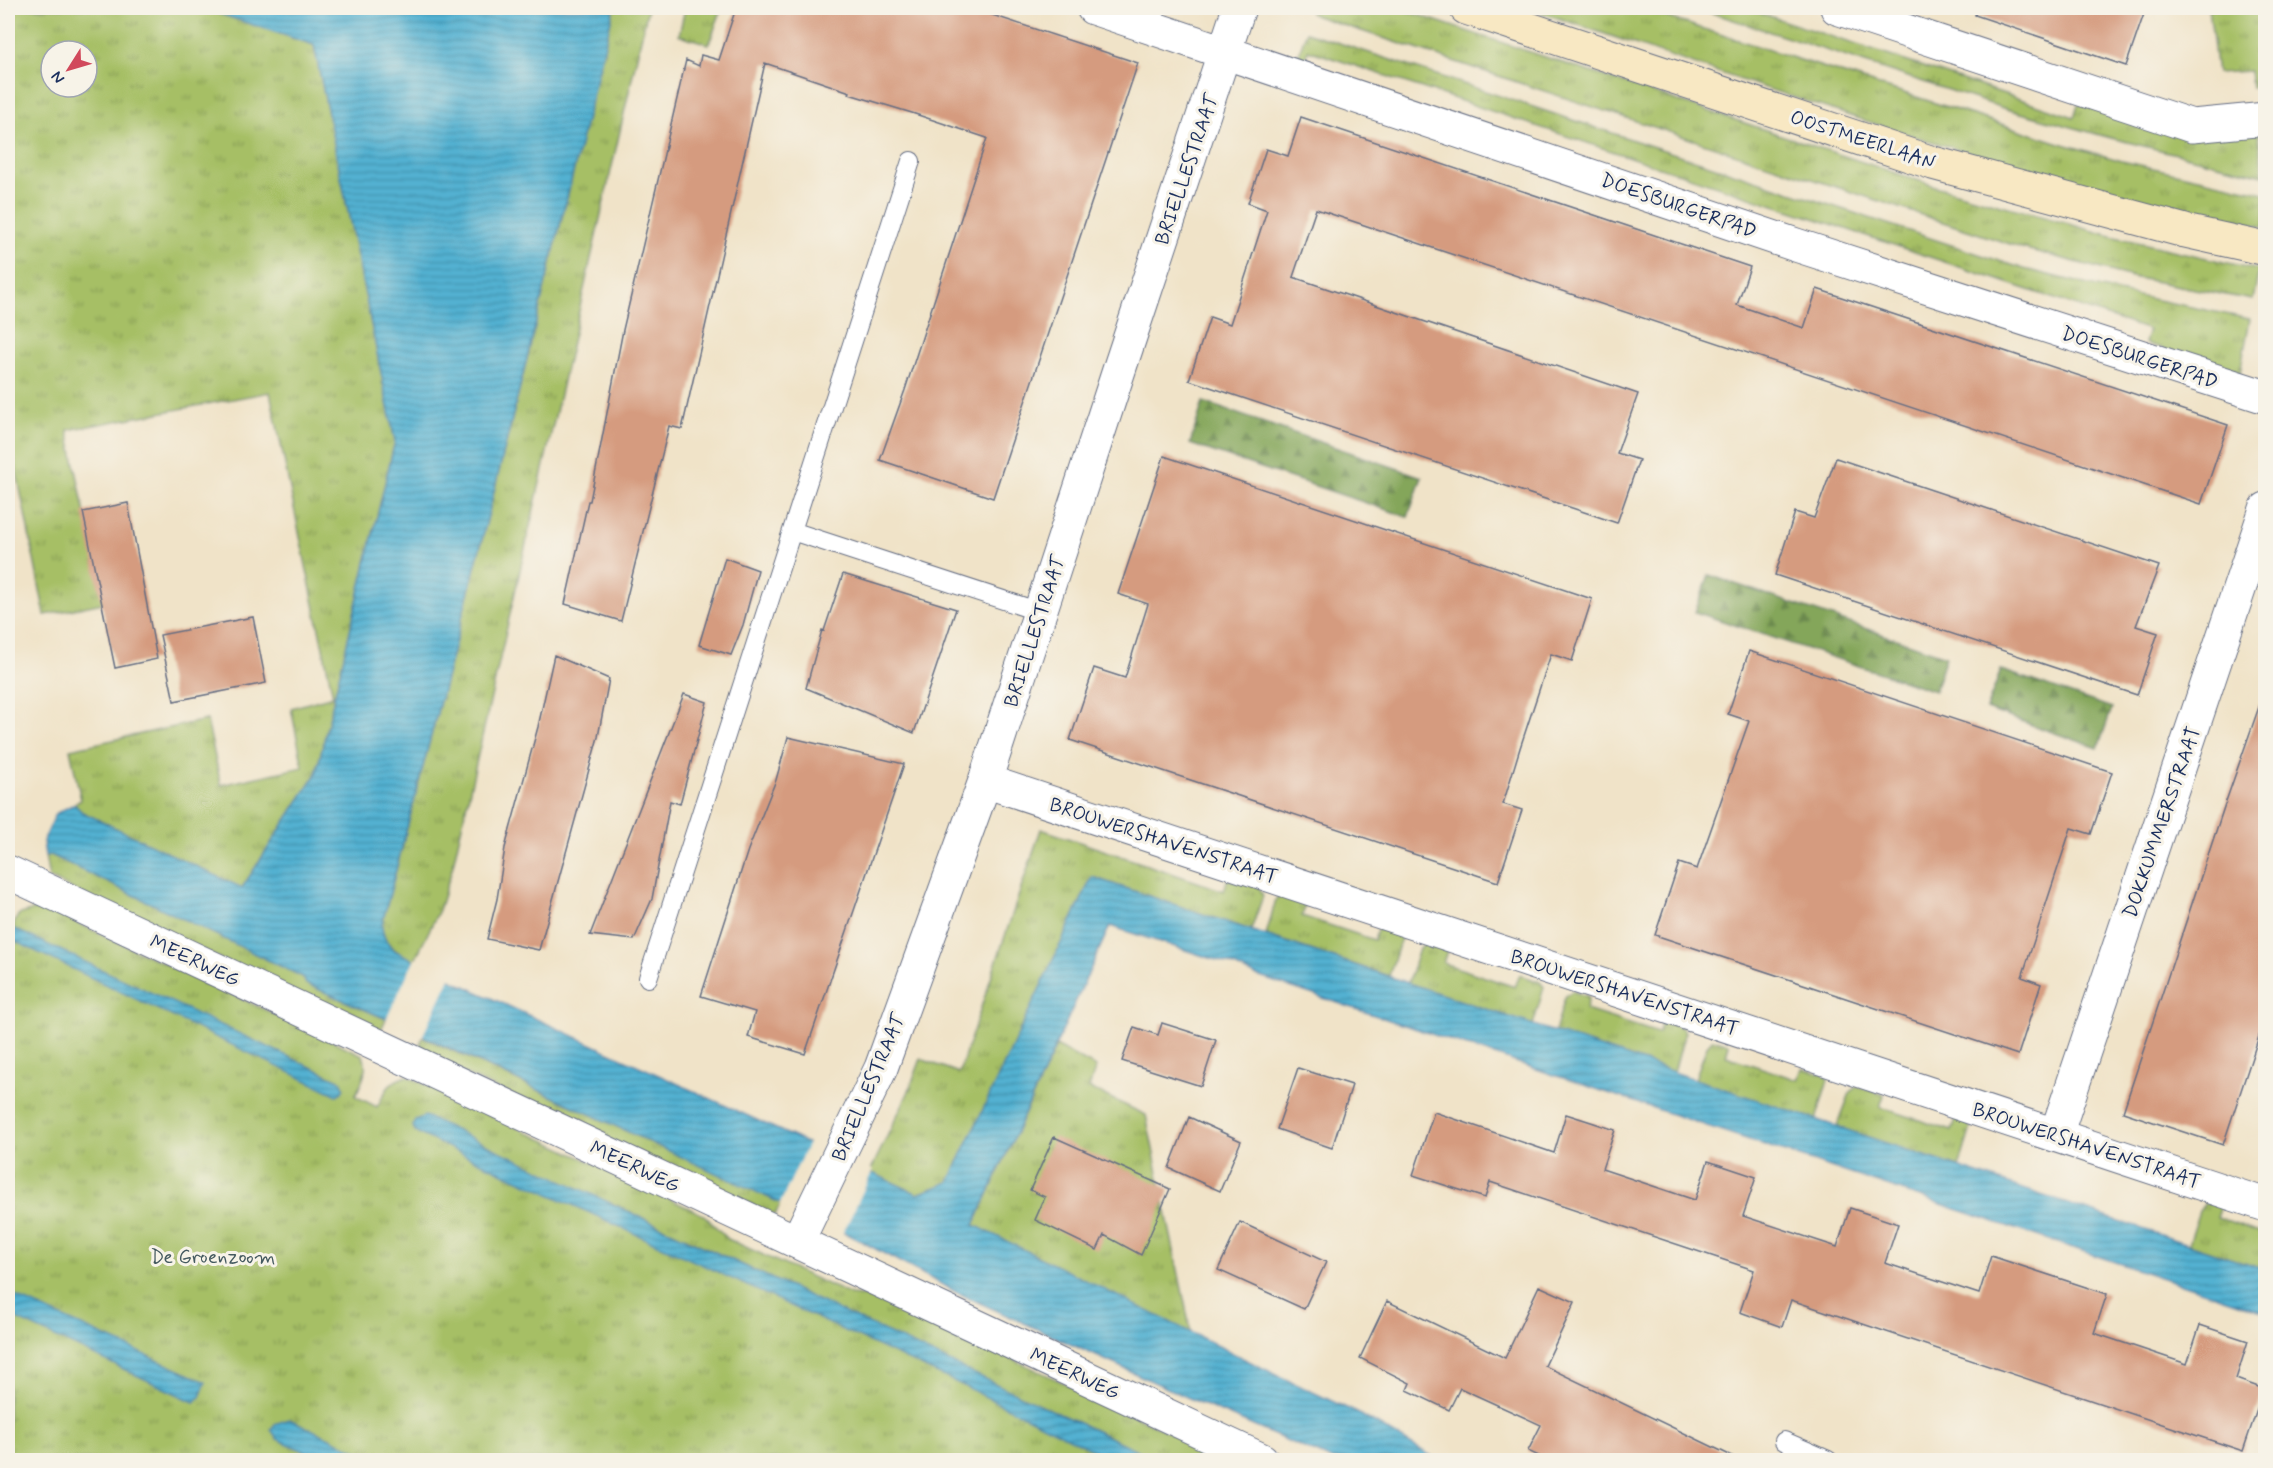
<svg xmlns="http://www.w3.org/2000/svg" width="2273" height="1468" font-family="Mynerve,sans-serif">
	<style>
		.grass { fill: url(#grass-tufts); stroke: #607762; stroke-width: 1.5; fill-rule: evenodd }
		.forest { fill: url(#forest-firs); stroke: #506a5c; stroke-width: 1.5 }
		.water { fill: url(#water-rules); stroke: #367098; stroke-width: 1.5 }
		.pier { fill: #f0e3c8 }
		.building { fill: #d59b7f }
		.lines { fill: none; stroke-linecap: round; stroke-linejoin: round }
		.lane-casing { stroke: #666e83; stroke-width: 20 }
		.street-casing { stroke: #666e83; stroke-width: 35 }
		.secondary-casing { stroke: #666e83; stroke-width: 35 }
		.lane { stroke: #fff; stroke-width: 18 }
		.street { stroke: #fff; stroke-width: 33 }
		.secondary { stroke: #f8e8c3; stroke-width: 33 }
		.labels { text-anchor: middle; stroke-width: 6; stroke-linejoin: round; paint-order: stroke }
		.street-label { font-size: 20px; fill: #1b2f5e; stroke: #f7f3e8 }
		.park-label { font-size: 20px; fill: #455a60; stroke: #f7f3e8 }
	</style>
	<defs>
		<pattern id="grass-tufts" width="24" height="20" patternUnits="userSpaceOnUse" patternTransform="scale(1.5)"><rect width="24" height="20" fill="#a6bf65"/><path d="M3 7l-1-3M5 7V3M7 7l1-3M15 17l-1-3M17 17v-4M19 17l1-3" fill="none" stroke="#869c56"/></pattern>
		<pattern id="forest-firs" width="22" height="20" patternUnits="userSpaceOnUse" patternTransform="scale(1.5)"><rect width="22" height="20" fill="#84a65a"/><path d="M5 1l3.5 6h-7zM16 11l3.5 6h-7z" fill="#6b884e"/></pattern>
		<pattern id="water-rules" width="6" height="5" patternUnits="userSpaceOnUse" patternTransform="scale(1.5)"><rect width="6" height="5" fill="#52b1d1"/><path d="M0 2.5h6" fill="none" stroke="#4390ad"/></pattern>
	</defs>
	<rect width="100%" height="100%" fill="#f7f3e8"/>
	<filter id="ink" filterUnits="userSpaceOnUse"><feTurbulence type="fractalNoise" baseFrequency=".0167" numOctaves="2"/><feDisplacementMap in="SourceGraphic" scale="12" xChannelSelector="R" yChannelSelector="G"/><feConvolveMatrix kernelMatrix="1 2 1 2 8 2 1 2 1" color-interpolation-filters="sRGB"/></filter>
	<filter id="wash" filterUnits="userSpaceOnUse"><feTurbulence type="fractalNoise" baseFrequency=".008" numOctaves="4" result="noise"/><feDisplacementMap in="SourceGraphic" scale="24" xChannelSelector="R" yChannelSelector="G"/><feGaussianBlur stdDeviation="1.35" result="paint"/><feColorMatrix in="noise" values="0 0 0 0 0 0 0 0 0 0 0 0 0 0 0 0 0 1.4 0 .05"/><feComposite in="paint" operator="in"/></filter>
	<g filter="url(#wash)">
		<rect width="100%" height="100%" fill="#f0e3c8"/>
		<!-- grass -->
		<path class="grass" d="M8,8h194l112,37 81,396 -79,333 -74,114 -160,-76 -8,-8 7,-4 -11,-51 137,-29 14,65 82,-18 -12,-59 42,-12 -63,-304 -202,38 35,173 -58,12 -37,-187zM51,51h36v36h-36z
			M614,8h34l-196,861 -13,41 -25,52c-16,-10 -32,-17 -32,-38l97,-372z
			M685,8h37l-13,36 -30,-9z
			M1312,8h85l541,179 173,49 148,34 -6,30 -121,-23 -110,-29 -706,-232 -6,-3z
			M1528,8h110l422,135 62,18 143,32v34c-252,-49 -495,-138 -737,-219z
			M1697,8h48l329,109 4,-13 180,30 5,41 -152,-37 -108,-30z
			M2209,8h56v78l-13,2 -2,-17 -33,2z
			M1306,32l718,237 94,23 132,27 -10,54 -95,-30 4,-13 -841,-280 -4,13 -7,-3z
			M1041,829l183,62 4,-14 1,2 30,8 4,9 -12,34 -159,-53 -143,305 -31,12 -48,-22 38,-79 13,-34 38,14z
			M51,855l252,122 3,7 80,35 -7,15 -330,-156 -4,-22z
			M1282,893l24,11 -4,12 72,24 4,-12 19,4 4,6 -12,38 -123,-41 10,-36z
			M42,907l321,148c6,15 -1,27 -8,41l22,11c10,-17 10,-25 30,-31l297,139 24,24 123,56 32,3 345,162h-70l-547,-257 524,257h-1127v-526l333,147 -329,-152 6,-14z
			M1425,943l22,8 -4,12 72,24 5,-12 20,7 4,5 -11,38 -125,-42 11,-34z
			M1572,991l17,6 -3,13 72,23 4,-12 19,6 4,5 -11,40 -119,-40 10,-35z
			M423,1037l358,166 -6,12 -359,-163z
			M1713,1039l16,5 -3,12 72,24 4,-12 21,7 5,5 -12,40 -121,-41 12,-33z
			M1056,1046l40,21 -7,21 57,27 45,218 -217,-108z
			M1857,1086l27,9 -4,12 72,24 4,-12 10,3 5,6 -12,39 -122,-40 13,-34z
			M2205,1203l16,2 -4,12 48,17v36l-77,-26 11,-33z"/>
		<!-- forest -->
		<path class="forest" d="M1203,402l219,75 -14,40 -218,-73z
			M1709,575l237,81 -11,35 -240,-79z
			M2001,670l111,38 -14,40 -112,-39z"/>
		<!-- water -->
		<path class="water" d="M202,8h412l-135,544 -97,372c0,11 4,18 12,26l60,31 464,213 31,-12 143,-305 1173,393v42l-1008,-336 -25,-11 -122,-39 -136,299 307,152 78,37 79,46h-106l-132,-57 -242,-110 -99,-53 -470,-220 -83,-36 -3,-7 -252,-122 -6,1 -2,-15 12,-27 19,-10 8,8 160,76 74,-114 79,-333 -81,-396z
			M8,926l333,155 3,6 -2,5 -5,3 -329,-157z
			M425,1116l733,344h-45l-149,-74 -549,-254 -2,-6 2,-6z
			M8,1293l198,89 -6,15 -6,5 -186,-87z
			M289,1419l88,41h-53l-47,-21 -6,-10 4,-5z"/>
		<!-- pier -->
		<path class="pier" d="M8,797l45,21 -8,18 -37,-17z
			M415,958l36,18 -29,61 -36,-17z
			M809,1141l64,29 -31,65 -63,-29z"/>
		<g id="blocks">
			<!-- building -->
			<path class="building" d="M736,8h235l167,55 -145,435 -113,-38 25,-70 82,-252 -75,-25 -63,-19 1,-2 -85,-29 -83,366 -13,-3 -48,195 -56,-17 23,-103h2l33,-171 63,-270 13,6 2,-11 18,5z
				M1976,8h170l-20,58 -151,-51z
				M1301,117l449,150 -13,38 67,23 13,-39 411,136 -27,79 -885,-295 -23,68 345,117 -21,59 22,7 -22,63 -428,-143 21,-63 20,7 37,-114 -19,-7 18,-54 22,7z
				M1164,456l428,143 -20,62 -21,-7 -31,94 -17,56 19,6 -24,72 -428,-142 24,-72 31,10 23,-74 -30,-10z
				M1836,458l323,108 -23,60 22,7 -21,62 -362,-120 20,-63 19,6z
				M128,503l29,156 -42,9 -32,-156z
				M725,558l33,12 -15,55 -12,30 -32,-10z
				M843,574l113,35 -42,124 -108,-45 16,-58 2,1z
				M253,617l13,66 -92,18 -14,-66z
				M1749,651l363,121 -21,62 -20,-6 -49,149 19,7 -23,71 -363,-120 24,-72 18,6 52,-148 -21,-7z
				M554,655l55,24 -11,58 -59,213 -52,-11 10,-40 8,-51 33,-121z
				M684,694l23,8 -27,102 -10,-3 -18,98 -18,41 -44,-5z
				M2260,704l5,1v313l-42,127 -100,-33 101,-305z
				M788,737l116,27 -99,290 -57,-17 7,-25 -54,-16 47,-146 28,-70z
				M1162,1023l54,17 -15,46 -79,-25 12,-34 24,8z
				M1298,1068l54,17 -20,63 -55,-19z
				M1434,1112l120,41 12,-39 25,8 24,8 -13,39 93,31 13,-39 48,16 -13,39 94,31 13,-39 48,16 -13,39 94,31 12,-38 116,38 -13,39 93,31 13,-39 48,16 -12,38 28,10 -21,62 -452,-151 -9,27 -42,-15 14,-42 -264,-88 -5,16 -72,-23z
				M1189,1117l52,24 -21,50 -51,-23z
				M1054,1137l116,52 -29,66 -37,-20 -7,15 -62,-30 10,-23 -15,-7z
				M1240,1222l86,40 -22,47 -86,-39z
				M1539,1286l36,16 -30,64 197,95h-193l-21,-10 13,-26 -81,-37 -11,22 -42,-20 3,-7 -50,-25 27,-57 118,57z"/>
		</g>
	</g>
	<g filter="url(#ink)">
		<use href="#blocks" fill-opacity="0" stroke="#666e83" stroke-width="1.5"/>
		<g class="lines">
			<!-- lane casing -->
			<g class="lane-casing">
				<path id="lane" d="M792,531l248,81
					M648,978l263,-817
					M1784,1441l44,19"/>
			</g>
			<!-- street casing -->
			<g class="street-casing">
				<path id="street" d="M1093,8l703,237 470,152
					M1837,8l355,118 74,-7
					M985,781l1281,424
					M8,872l1254,588
					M2056,1135l210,-626
					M797,1242l84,-174 104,-287 136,-417 118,-356"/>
			</g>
			<!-- secondary casing -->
			<g class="secondary-casing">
				<path id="secondary" d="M1466,8l467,155 252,68 81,18"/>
			</g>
			<!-- lane -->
			<use href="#lane" class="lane"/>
			<!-- street -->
			<use href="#street" class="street"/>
			<!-- secondary -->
			<use href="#secondary" class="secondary"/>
		</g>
	</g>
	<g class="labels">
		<!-- street labels -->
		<g class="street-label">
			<text transform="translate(1863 139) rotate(18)" y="7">OOSTMEERLAAN</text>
			<text transform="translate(1186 169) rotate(-71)" y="7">BRIELLESTRAAT</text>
			<text transform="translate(1679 205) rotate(19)" y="7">DOESBURGERPAD</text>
			<text transform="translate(2140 357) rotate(18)" y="7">DOESBURGERPAD</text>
			<text transform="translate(1034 631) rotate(-72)" y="7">BRIELLESTRAAT</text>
			<text transform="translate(2161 822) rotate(-71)" y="7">DOKKUMMERSTRAAT</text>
			<text transform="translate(1164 840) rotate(18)" y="7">BROUWERSHAVENSTRAAT</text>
			<text transform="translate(195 960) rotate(25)" y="7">MEERWEG</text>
			<text transform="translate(1625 992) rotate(18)" y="7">BROUWERSHAVENSTRAAT</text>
			<text transform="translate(868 1087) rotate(-67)" y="7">BRIELLESTRAAT</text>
			<text transform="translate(2087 1145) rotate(18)" y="7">BROUWERSHAVENSTRAAT</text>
			<text transform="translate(635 1166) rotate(25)" y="7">MEERWEG</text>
			<text transform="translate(1075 1373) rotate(25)" y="7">MEERWEG</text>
		</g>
		<!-- park labels -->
		<g class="park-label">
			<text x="213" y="1263">De Groenzoom</text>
		</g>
	</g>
	<!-- margin -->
	<rect width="2273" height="1468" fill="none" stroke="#f7f3e8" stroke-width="30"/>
	<!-- north arrow -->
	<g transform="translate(69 69) rotate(233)"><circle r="28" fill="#f7f3e8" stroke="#9fa5b1" stroke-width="1.5"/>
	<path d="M0-4.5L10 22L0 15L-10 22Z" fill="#d1495b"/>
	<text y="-9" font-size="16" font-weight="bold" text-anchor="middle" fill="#1b2f5e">N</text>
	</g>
</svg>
